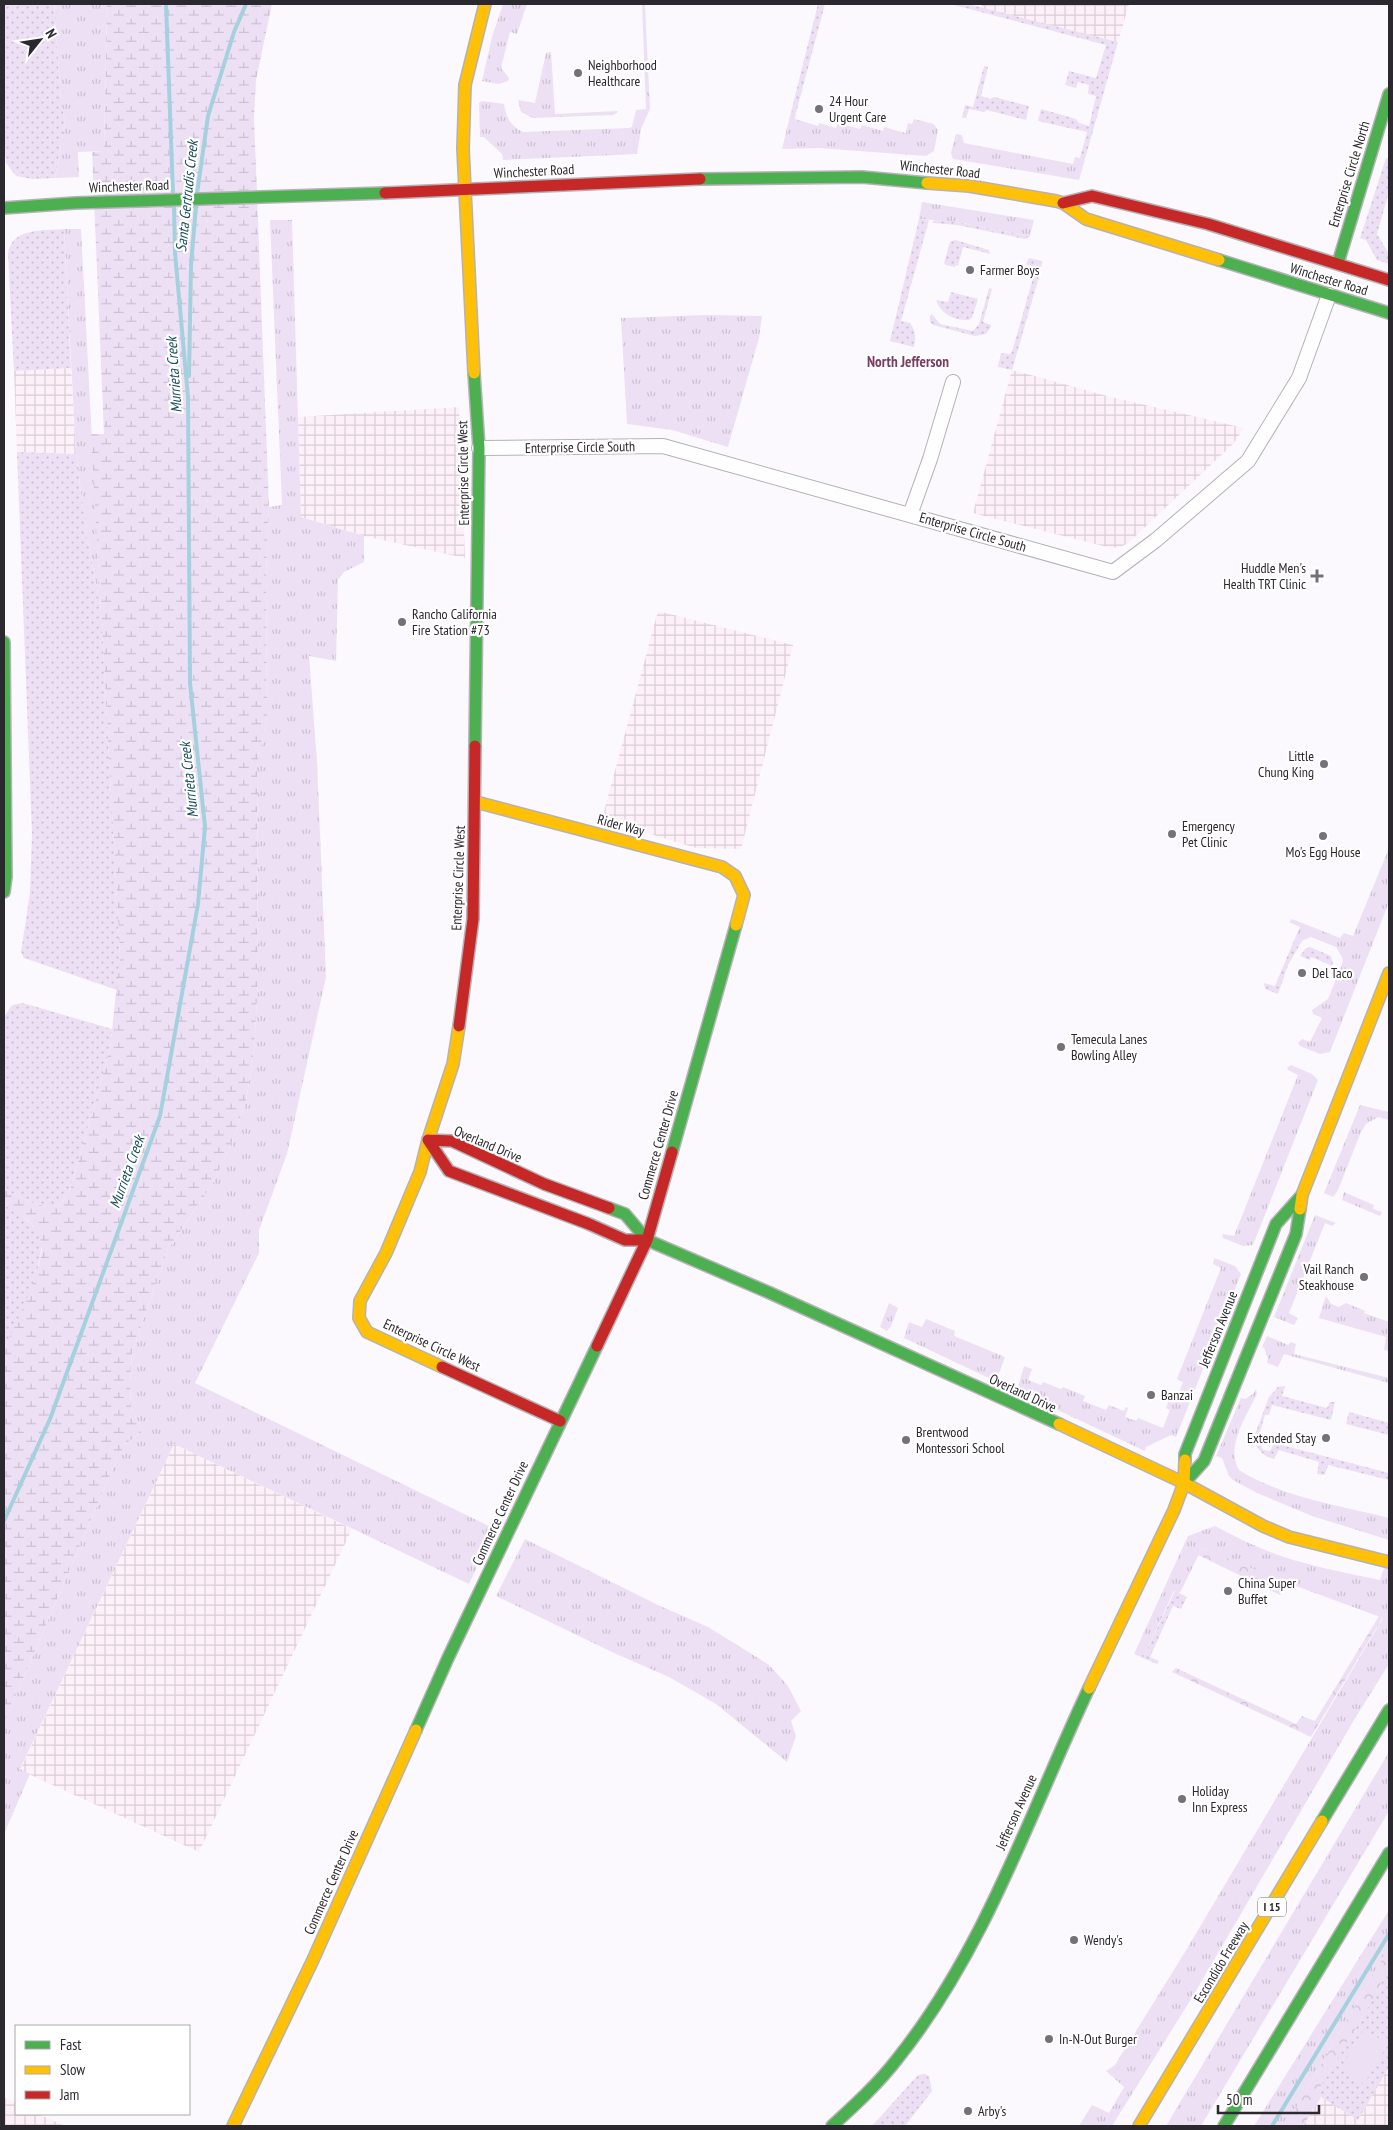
<svg xmlns="http://www.w3.org/2000/svg" width="1393" height="2130" font-family="'PT Sans Narrow',sans-serif">
	<style>
		.industrial { fill: url(#industrial-grid) }
		.grass { fill: url(#grass-tufts) }
		.forest { fill: url(#forest-crowns) }
		.wetland { fill: url(#wetland-marsh) }
		.park { fill: url(#park-dots) }
		.pitch { fill: #ede0f5 }
		.lines { fill: none; stroke-linecap: round; stroke-linejoin: round }
		.stream { stroke: #a5d0de; stroke-width: 4 }
		.street-casing { stroke: #b5b2b7; stroke-width: 16 }
		.fast-casing { stroke: #b5b2b7; stroke-width: 14 }
		.slow-casing { stroke: #b5b2b7; stroke-width: 14 }
		.jam-casing { stroke: #b5b2b7; stroke-width: 14 }
		.street { stroke: #fefeff; stroke-width: 14 }
		.fast { stroke: #4caf50; stroke-width: 11 }
		.slow { stroke: #ffc107; stroke-width: 11 }
		.jam { stroke: #c62828; stroke-width: 11 }
		.poi-dot { fill: #747177; stroke: #fff; stroke-width: 2 }
		.labels { text-anchor: middle; stroke-width: 4.5; stroke-linejoin: round; paint-order: stroke }
		.shield { fill: #fff; stroke: #6b686d; stroke-width: 1 }
		.shield-label { font-size: 12px; font-weight: bold; fill: #2c282f }
		.poi-label { font-size: 14px; fill: #2c282f; stroke: #fff; text-anchor: start }
		.street-label { font-size: 14px; fill: #2c282f; stroke: #fff }
		.water-label { font-size: 15px; font-style: italic; fill: #194f5c; stroke: #fff }
		.neighbourhood-label { font-size: 15px; font-weight: bold; fill: #7c3d62; stroke: #fff }
	</style>
	<defs>
		<pattern id="industrial-grid" width="8" height="8" patternUnits="userSpaceOnUse" patternTransform="scale(1.25)"><rect width="8" height="8" fill="#fdf0f9"/><path d="M0 4h8M4 0v8" fill="none" stroke="#d9ced6"/></pattern>
		<pattern id="grass-tufts" width="24" height="20" patternUnits="userSpaceOnUse" patternTransform="scale(1.25)"><rect width="24" height="20" fill="#ede0f5"/><path d="M3 7l-1-3M5 7V3M7 7l1-3M15 17l-1-3M17 17v-4M19 17l1-3" fill="none" stroke="#cbc0d2"/></pattern>
		<pattern id="forest-crowns" width="20" height="18" patternUnits="userSpaceOnUse" patternTransform="scale(1.25)"><rect width="20" height="18" fill="#ede0f5"/><path d="M2 6a3 3 0 1 1 6 0M12 15a3 3 0 1 1 6 0" fill="none" stroke="#cbc0d2"/></pattern>
		<pattern id="wetland-marsh" width="20" height="14" patternUnits="userSpaceOnUse" patternTransform="scale(1.25)"><rect width="20" height="14" fill="#ede0f5"/><path d="M1 5h8M5 5V1M11 12h8M15 12V8" fill="none" stroke="#cbc0d2"/></pattern>
		<pattern id="park-dots" width="8" height="8" patternUnits="userSpaceOnUse" patternTransform="scale(1.25)"><rect width="8" height="8" fill="#ede0f5"/><path d="M2 2h.1M6 6h.1" fill="none" stroke="#cbc0d2" stroke-width="1.8" stroke-linecap="round"/></pattern>
	</defs>
	<rect width="100%" height="100%" fill="#fbf9fd"/>
	<!-- industrial -->
	<path class="industrial" d="M982,4h147l-11,38 -137,-34z
		M71,368l5,86 -59,-2 -3,-81z
		M1012,370l99,27 133,31 -11,16 -105,99 -7,4 -10,1 -138,-35z
		M459,407l6,151 -101,-22 -63,-19 -3,-100z
		M658,611l135,34 -52,204 -45,-1 -94,-29z
		M174,1444l178,85 -153,323 -179,-82z
		M1389,1947v179h-103z
		M4,2097l12,6v11h23l26,12h-61z"/>
	<!-- grass -->
	<path class="grass" d="M54,4h53l-3,147 -26,1 1,25 -24,1 10,-56 -4,-21z
		M503,4h24l-10,30 -7,-2 -9,36 8,10 -1,3 -9,3 -17,-3 10,-44z
		M642,4h3l5,105 -9,20 -4,25 -134,6 -1,-6 -18,-17h-4l-1,-34 3,-2 22,3c2,14 7,22 19,28l106,-4 3,-1 4,-17 10,-1z
		M551,52l4,62 63,-3 -1,2 -4,2 -80,3 -12,-6 -3,-12 17,3 11,-50z
		M791,112l5,1 -1,6 23,7 1,-3 17,5 2,-5 22,6 2,-4 21,6 1,-4 22,6 2,-10 4,1 2,-5 20,5 4,6 -4,21 -8,5 -107,-8 -37,1z
		M956,134l6,1 2,8 109,21 2,-7 10,2 -6,21 -126,-21 -2,-6z
		M922,202l112,18 -4,16 -73,-14 -38,-3z
		M270,220h22l9,297 63,19v26l-20,10 -6,8 -2,81 -27,-5 8,105 9,216 -39,177 -28,76v23l-64,130 300,146 -26,55 -295,-140 -154,325 10,5 -26,60v-111l110,-257 11,-22 18,-13 -12,-23 -1,-24 2,-32 36,-103 45,-66 18,-38 15,-44 8,-50 4,-71 -1,-214 10,-49 -1,-142 3,-68 13,-2z
		M64,229h17l20,382 -15,-81 -10,-76z
		M706,315l56,1 -3,22 -31,109 -56,-17 -45,-6 -6,-106z
		M1389,848v54l-59,150 -10,2 -20,-8 -2,-3 4,-4 8,3 12,-24 -9,-4 -1,-4 16,-11 15,-37 -1,-5 -6,-10 -25,-10 -9,4 -7,-3 5,-11 -11,-5 3,-3 48,19 4,-5 9,3z
		M1291,1065l21,9 6,6 -65,165 -10,1 -20,-8 -1,-4 12,2 64,-161 -10,-5 -1,-2z
		M1360,1105l29,7v8l-11,-3 -12,7 -5,8 -23,58 -5,7 -9,-4z
		M1344,1192l30,13 -1,4 9,3 -2,4 -38,-16z
		M1315,1215l21,8 -4,3 -7,-3 -36,90 9,5 -4,7 -20,-8z
		M1214,1258l21,8 6,8 -65,163 -5,-2 -25,12 -1,4 -128,-60 7,-25 8,3 -4,11 13,5 2,-3 18,7 2,-2 22,9 -2,5 23,9 3,-5 15,6 2,-4 2,1 -3,9 11,4 2,-3 25,10 7,-18 -4,-2 3,-8 6,3 8,-21 -6,-3 44,-111 -8,-4z
		M1326,1296l5,8 8,3 7,-4 19,8 -1,2 25,9v29l-5,-1 2,-13 -67,-19z
		M889,1303l9,5 -7,18 -4,5 -7,-4z
		M926,1319l29,12 -1,5 51,21 -5,14 -7,9 -89,-42 5,-16 13,5z
		M1267,1336l21,9 3,-3 5,2 -2,10 95,24v5l-105,-29 -6,13 -11,-4 1,-5 -3,-7v-2l-3,-2z
		M1256,1389l1,5c-10,21 -32,53 -18,76 45,28 100,35 150,48v22l-77,-24 -55,-23 -24,-13 -4,-4 -7,-18 -6,-2 25,-58 4,1 8,-5z
		M1215,1526c26,14 53,27 82,35 27,8 55,13 83,19l5,-15 4,1v98l-35,56 -161,276 -81,130h-33l13,-21 17,8 15,-26 -18,-16 9,-6 70,-113 198,-334 -125,-46 -56,-24 -21,43 -2,2 -5,-2 -31,67 -9,-4 54,-118z
		M525,1539l133,66 50,22 34,21 27,17 19,21 13,25 -10,10 5,15 -9,26 -71,-58 -47,-27 -55,-24 -118,-57z
		M1389,1752v59l-188,315h-35z
		M1389,1910v37l-103,179h-32z"/>
	<!-- forest -->
	<path class="forest" d="M1202,1548l84,34 -6,13 -82,-40z
		M1379,1616l4,1 -72,120 -139,-65 4,-4 120,56 6,-8 13,5z
		M1389,1947v20l-17,34 -56,93 5,3 -18,29h-17z"/>
	<!-- wetland -->
	<path class="wetland" d="M107,4h165l-16,76 -2,37 15,390 -3,68 1,142 -10,49 1,214 -4,71 -8,50 -15,44 -18,38 -45,66 -36,103 -2,32 1,24 12,23 -18,13 -11,22 -110,257v-374l35,-84 3,-15 -8,-23 -6,-7 -24,-15v-16c14,7 42,24 57,14 4,-3 6,-9 9,-14l40,-140 10,-94 -29,-521h13l-12,-282 12,-1z"/>
	<!-- park -->
	<path class="park" d="M4,4h50l7,97 4,21 -10,56 -23,1 -16,-3 -10,-13 -2,-23z
		M818,4h7l-29,109 -5,-1z
		M950,4h18l150,38 -33,117 -5,-1 7,-26 -49,-11 3,-12 35,10 3,4 10,3 7,-30 -8,-2 1,-9 -11,-3 -2,6 -11,-3 4,-14 27,7 10,-33z
		M984,66l4,1 -7,29 9,3 4,-2 35,9 -3,14 -39,-10 -3,2 -15,-3 -3,9h-4l3,-13 8,2z
		M1386,158l3,1v33l-12,42 12,20v10l-12,-4 -11,-20 -6,-2z
		M919,219l10,1 -28,101 9,2c6,8 6,15 4,24l-24,-6z
		M934,220l23,2 73,14 -5,3 -68,-14 -24,-2z
		M64,229l7,139 -57,3 -6,-117c4,-27 34,-23 56,-25z
		M955,240l34,10 1,4 -27,-7 -5,19 -2,-1 -1,2 -9,-2 -2,-2 6,-21z
		M1029,258l13,3 -1,9 -29,100 -14,-3 3,-14 9,1 2,-2 23,-81 -9,-7z
		M989,288l3,1 -9,33 8,3v2l-5,7 -11,2 -42,-11 -3,-3v-6l2,-2 8,10 33,7 6,-7z
		M951,292l27,7 -6,19 -3,2c-15,1 -28,-6 -33,-20l12,2z
		M17,452l59,2 10,76 15,81 19,344 -3,35 -93,-32 -3,-6 9,-59 2,-59z
		M1295,938l7,3 -14,24 -10,29 -13,-5 -1,-6 11,3z
		M1310,947l21,9 2,8 -2,5 -1,-4 -19,-8 -1,3 -10,-4 5,-7z
		M23,1003l89,26 -2,20 -40,140c-2,5 -5,10 -9,14 -15,10 -43,-7 -57,-14v-172l8,-12z
		M4,1205c14,8 30,16 36,33 8,22 -25,88 -36,111z
		M1285,1386l-3,10 45,12 3,-6h5l-4,18 -59,-15 -3,10h-4l-8,27 3,1 3,7 7,1 4,-8 115,30v7l-61,-15 -3,10 -8,-1 2,-12 -40,-12 -5,9c-12,-3 -20,-12 -19,-25l14,-37 9,-10z
		M1349,1412l40,11v12l-43,-11z
		M1175,1591l12,6 -6,12 -8,-3 -23,51 9,4 -2,3 -14,-6z
		M1389,1967v100l-31,53 -42,-26 56,-93z
		M925,2074l4,2 3,15 -27,35h-33l46,-51z"/>
	<!-- pitch -->
	<path class="pitch" d="M1364,2029l24,15 -24,40 -24,-15z"/>
	<g class="lines">
		<!-- stream -->
		<path class="stream" d="M166,4l7,190
			M197,194l11,-78 26,-84 12,-28
			M189,376l2,-111 5,-59
			M4,1521l46,-102 110,-303 38,-212 7,-77 -15,-144 -2,-286 -13,-144 -1,-47
			M1272,2126l117,-192"/>
		<!-- street casing -->
		<g class="street-casing">
			<path id="street" d="M479,448l184,-2 450,126 43,-32 92,-79 51,-83 30,-83
				M910,515l20,-56 23,-77"/>
		</g>
		<!-- fast casing -->
		<g class="fast-casing">
			<path id="fast" d="M700,179l162,-2 65,6
				M4,208l71,-5 310,-10
				M1219,260l170,53
				M1338,263l51,-169
				M474,373l5,75 -4,298
				M4,642l2,235 -2,15
				M672,1152l64,-227
				M609,1208l16,6 22,26 123,53 289,131
				M1185,1460v-6l91,-230 26,-29
				M1184,1483l20,-22 92,-227 4,-25
				M416,1730l32,-72 149,-312
				M1322,1821l67,-111
				M832,2126c23,-21 47,-43 66,-68 87,-109 132,-245 191,-370
				M1224,2126l165,-273"/>
		</g>
		<!-- slow casing -->
		<g class="slow-casing">
			<path id="slow" d="M927,183l42,3 87,15 7,2 23,16 133,41
				M474,373l-11,-224 2,-64 20,-81
				M476,802l246,65 13,9 9,19 -8,30
				M1300,1209l2,-14 87,-222
				M442,1367l-75,-35 -8,-14 1,-17 26,-48 34,-81 8,-32 25,-76 6,-38
				M1059,1424l125,59 79,43 26,11 100,25
				M1089,1688l85,-178 10,-27 1,-23
				M233,2126l79,-164 104,-232
				M1139,2126l183,-305"/>
		</g>
		<!-- jam casing -->
		<g class="jam-casing">
			<path id="jam" d="M385,193l315,-14
				M1063,203l29,-7 116,28 181,56
				M459,1026l14,-107 2,-173
				M428,1140l24,1 92,43 65,24
				M428,1140l21,31 140,53 36,16h22
				M597,1346l50,-106 25,-88
				M442,1367l118,54"/>
		</g>
		<!-- street -->
		<use href="#street" class="street"/>
		<!-- fast -->
		<use href="#fast" class="fast"/>
		<!-- slow -->
		<use href="#slow" class="slow"/>
		<!-- jam -->
		<use href="#jam" class="jam"/>
	</g>
	<!-- markers -->
	<g class="poi-dot">
		<circle cx="578" cy="73" r="5"/>
		<circle cx="819" cy="109" r="5"/>
		<circle cx="970" cy="270" r="5"/>
		<path d="M1314.5 568.5h5v5h5v5h-5v5h-5v-5h-5v-5h5z"/>
		<circle cx="402" cy="622" r="5"/>
		<circle cx="1324" cy="764" r="5"/>
		<circle cx="1172" cy="834" r="5"/>
		<circle cx="1323" cy="836" r="5"/>
		<circle cx="1302" cy="973" r="5"/>
		<circle cx="1061" cy="1047" r="5"/>
		<circle cx="1364" cy="1277" r="5"/>
		<circle cx="1151" cy="1395" r="5"/>
		<circle cx="1326" cy="1438" r="5"/>
		<circle cx="906" cy="1440" r="5"/>
		<circle cx="1228" cy="1591" r="5"/>
		<circle cx="1182" cy="1799" r="5"/>
		<circle cx="1074" cy="1940" r="5"/>
		<circle cx="1049" cy="2039" r="5"/>
		<circle cx="968" cy="2111" r="5"/>
	</g>
	<g class="labels">
		<!-- shield labels -->
		<rect class="shield" x="1258" y="1897.5" width="28" height="19" rx="4"/>
		<g class="shield-label">
			<text x="1272" y="1911">I 15</text>
		</g>
		<!-- poi labels -->
		<g class="poi-label">
			<text x="588" y="70">Neighborhood<tspan x="588" dy="16">Healthcare</tspan></text>
			<text x="829" y="106">24 Hour<tspan x="829" dy="16">Urgent Care</tspan></text>
			<text x="980" y="275">Farmer Boys</text>
			<text x="1306" y="573" text-anchor="end">Huddle Men's<tspan x="1306" dy="16">Health TRT Clinic</tspan></text>
			<text x="412" y="619">Rancho California<tspan x="412" dy="16">Fire Station #73</tspan></text>
			<text x="1314" y="761" text-anchor="end">Little<tspan x="1314" dy="16">Chung King</tspan></text>
			<text x="1182" y="831">Emergency<tspan x="1182" dy="16">Pet Clinic</tspan></text>
			<text x="1323" y="857" text-anchor="middle">Mo's Egg House</text>
			<text x="1312" y="978">Del Taco</text>
			<text x="1071" y="1044">Temecula Lanes<tspan x="1071" dy="16">Bowling Alley</tspan></text>
			<text x="1354" y="1274" text-anchor="end">Vail Ranch<tspan x="1354" dy="16">Steakhouse</tspan></text>
			<text x="1161" y="1400">Banzai</text>
			<text x="916" y="1437">Brentwood<tspan x="916" dy="16">Montessori School</tspan></text>
			<text x="1316" y="1443" text-anchor="end">Extended Stay</text>
			<text x="1238" y="1588">China Super<tspan x="1238" dy="16">Buffet</tspan></text>
			<text x="1192" y="1796">Holiday<tspan x="1192" dy="16">Inn Express</tspan></text>
			<text x="1084" y="1945">Wendy's</text>
			<text x="1059" y="2044">In-N-Out Burger</text>
			<text x="978" y="2116">Arby's</text>
		</g>
		<!-- street labels -->
		<g class="street-label">
			<text transform="translate(940 169) rotate(6)" y="5">Winchester Road</text>
			<text transform="translate(534 171) rotate(-3)" y="5">Winchester Road</text>
			<text transform="translate(1349 174) rotate(-73)" y="5">Enterprise Circle North</text>
			<text transform="translate(129 186) rotate(-2)" y="5">Winchester Road</text>
			<text transform="translate(1329 279) rotate(17)" y="5">Winchester Road</text>
			<text transform="translate(580 447) rotate(-1)" y="5">Enterprise Circle South</text>
			<text transform="translate(463 473) rotate(-91)" y="5">Enterprise Circle West</text>
			<text transform="translate(973 532) rotate(16)" y="5">Enterprise Circle South</text>
			<text transform="translate(621 825) rotate(15)" y="5">Rider Way</text>
			<text transform="translate(458 878) rotate(-88)" y="5">Enterprise Circle West</text>
			<text transform="translate(488 1144) rotate(23)" y="5">Overland Drive</text>
			<text transform="translate(658 1145) rotate(-74)" y="5">Commerce Center Drive</text>
			<text transform="translate(1218 1329) rotate(-68)" y="5">Jefferson Avenue</text>
			<text transform="translate(432 1345) rotate(25)" y="5">Enterprise Circle West</text>
			<text transform="translate(1023 1393) rotate(25)" y="5">Overland Drive</text>
			<text transform="translate(500 1513) rotate(-65)" y="5">Commerce Center Drive</text>
			<text transform="translate(1016 1812) rotate(-66)" y="5">Jefferson Avenue</text>
			<text transform="translate(331 1882) rotate(-66)" y="5">Commerce Center Drive</text>
			<text transform="translate(1221 1962) rotate(-59)" y="5">Escondido Freeway</text>
		</g>
		<!-- water labels -->
		<g class="water-label">
			<text transform="translate(187 196) rotate(-84)" y="5">Santa Gertrudis Creek</text>
			<text transform="translate(174 375) rotate(-94)" y="5">Murrieta Creek</text>
			<text transform="translate(189 780) rotate(-96)" y="5">Murrieta Creek</text>
			<text transform="translate(127 1172) rotate(-70)" y="5">Murrieta Creek</text>
		</g>
		<!-- neighbourhood labels -->
		<g class="neighbourhood-label">
			<text x="908" y="367">North Jefferson</text>
		</g>
	</g>
	<!-- border -->
	<rect width="1393" height="2130" fill="none" stroke="#2c282f" stroke-width="10"/>
	<!-- legend -->
	<rect x="15" y="2025" width="175" height="90" fill="#ffffff" stroke="#aba9ac"/>
	<rect x="25" y="2041" width="25" height="8" fill="#4caf50" stroke="#aba9ac"/>
	<text x="60" y="2050" font-size="15" fill="#2c282f">Fast</text>
	<rect x="25" y="2066" width="25" height="8" fill="#ffc107" stroke="#aba9ac"/>
	<text x="60" y="2075" font-size="15" fill="#2c282f">Slow</text>
	<rect x="25" y="2091" width="25" height="8" fill="#c62828" stroke="#aba9ac"/>
	<text x="60" y="2100" font-size="15" fill="#2c282f">Jam</text>
	<!-- north arrow -->
	<g transform="translate(40 40) rotate(60)" stroke="#ffffff" stroke-width="4" paint-order="stroke">
	<path d="M0-4L9 19L0 12L-9 19Z" fill="#2c282f"/>
	<text y="-8" font-size="14" font-weight="bold" text-anchor="middle" fill="#2c282f">N</text>
	</g>
	<!-- scale -->
	<path d="M1218 2105v8h101v-8" fill="none" stroke="#2c282f" stroke-width="2.5"/>
	<text x="1226" y="2105" font-size="15" fill="#2c282f" stroke="#ffffff" stroke-width="4" paint-order="stroke">50 m</text>
</svg>
